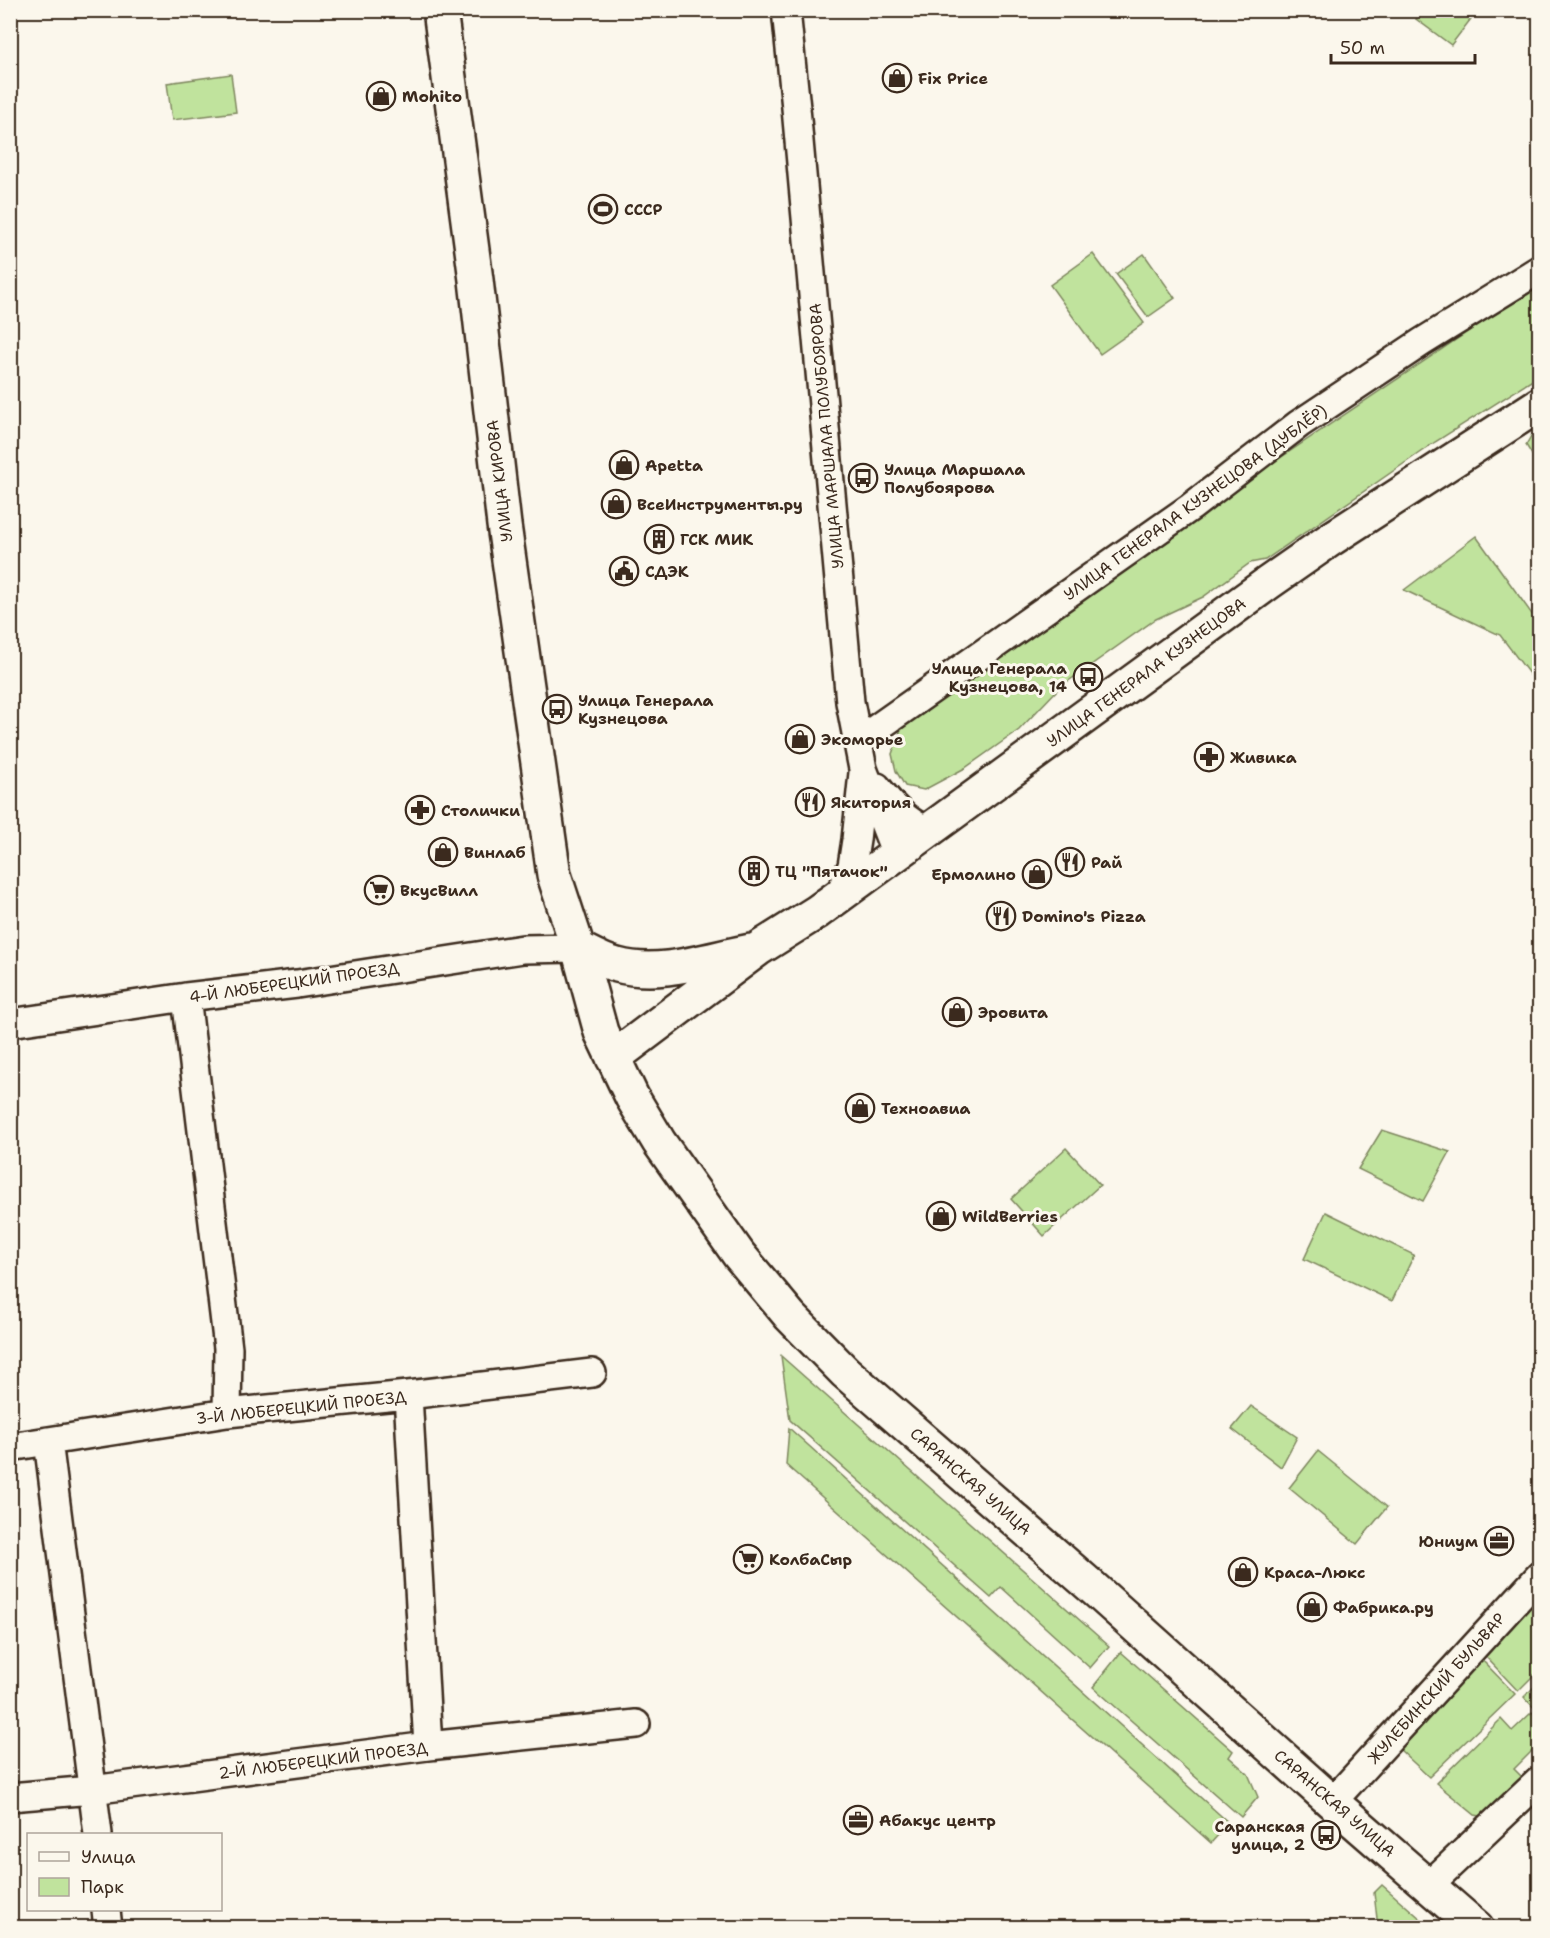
<svg xmlns="http://www.w3.org/2000/svg" width="1550" height="1938" font-family="'Shantell Sans',sans-serif">
	<style>
		.green { fill: #c0e39d; stroke: #7e865e; stroke-width: 1.5 }
		.lines { fill: none; stroke-linecap: round; stroke-linejoin: round }
		.minor-casing { stroke: #3b2a1e; stroke-width: 32 }
		.major-casing { stroke: #3b2a1e; stroke-width: 38 }
		.minor { stroke: #fbf7ec; stroke-width: 27 }
		.major { stroke: #fbf7ec; stroke-width: 33 }
		.labels { text-anchor: middle; stroke-width: 6; stroke-linejoin: round; paint-order: stroke }
		.poi-label { font-size: 16px; font-weight: bold; fill: #3b2a1e; stroke: #fbf7ec; text-anchor: start }
		.street-label { font-size: 16px; fill: #3b2a1e; stroke: #fbf7ec }
	</style>
	<rect width="100%" height="100%" fill="#fbf7ec"/>
	<filter id="ink" filterUnits="userSpaceOnUse"><feTurbulence type="fractalNoise" baseFrequency=".0167" numOctaves="2"/><feDisplacementMap in="SourceGraphic" scale="12" xChannelSelector="R" yChannelSelector="G"/><feConvolveMatrix kernelMatrix="1 2 1 2 8 2 1 2 1" color-interpolation-filters="sRGB"/></filter>
	<g filter="url(#ink)">
		<!-- green -->
		<path class="green" d="M1422,11v-1l55,1 -26,34 -35,-26z
			M231,74l5,38 -64,8 -5,-37z
			M1093,254l51,69 -44,31 -50,-69z
			M1144,254l31,44 -27,19 -32,-43z
			M1539,287v89l-104,66 -170,118 -15,3 -47,34 -47,22 -96,68 -41,43 -54,38 -41,22 -19,-4 -9,-15 -4,-17 9,-25 89,-67 229,-163 268,-180z
			M1539,431v35l-13,-21 5,-9z
			M1476,536l63,88v63l-39,-52 -96,-45z
			M1382,1130l68,22 -27,49 -65,-32z
			M1066,1148l34,37 -56,51 -33,-37z
			M1326,1212l88,43 -22,46 -88,-42z
			M781,1356l328,290 -19,22 -89,-81 -10,11 -201,-178z
			M1251,1406l46,31 -16,30 -49,-38z
			M789,1428l440,395 -18,20 -425,-378z
			M1318,1451l69,56 -30,37 -68,-56z
			M1539,1597v73l-21,21 -33,-35z
			M1121,1652l112,99 -4,6 19,17 10,23 -17,20 -148,-130z
			M1482,1660l33,34 -86,83 -30,-28z
			M1539,1682v31l-15,-16z
			M1532,1712l7,7v25l-25,25 11,11 -40,37 -10,-2 -39,-32 65,-64 11,12z
			M1382,1885l48,42h-52l-4,-34z"/>
		<g class="lines">
			<!-- minor casing -->
			<g class="minor-casing">
				<path id="minor" d="M786,10l10,98 54,594 13,67 33,85
					M857,742l334,-235 108,-83 123,-82 118,-73
					M877,787c15,19 28,34 51,44
					M839,895l13,-29 4,-26 7,-67
					M186,997l42,351 -1,65
					M10,1023l176,-26 111,-13 226,-35 55,-1
					M408,1395l20,351
					M48,1441l50,393
					M10,1447l217,-34 181,-18 184,-22
					M10,1797l82,-7 336,-44 208,-22
					M1332,1802l208,-227
					M1429,1885l111,-105
					M106,1910l2,18"/>
			</g>
			<!-- major casing -->
			<g class="major-casing">
				<path id="major" d="M440,10l36,270 28,245 50,350 24,73 23,84 31,65 27,45 80,113 51,61 55,56 247,215 240,215 145,126
					M578,948c12,6 26,14 39,17 43,12 91,-6 134,-14
					M613,1058l145,-109 59,-37 451,-329 63,-44 209,-135"/>
			</g>
			<!-- minor -->
			<use href="#minor" class="minor"/>
			<!-- major -->
			<use href="#major" class="major"/>
		</g>
	</g>
	<!-- icons -->
	<defs>
		<g id="shop-ring" transform="scale(1.5)"><circle r="9.5" fill="#fbf7ec" stroke="#3b2a1e" stroke-width="1.5"/><path d="M-5-2.5h2.3a2.7 3.5 0 0 1 5.4 0H5L5.5 6h-11ZM-1.5-2.5h3a1.5 2.3 0 0 0-3 0Z" fill="#3b2a1e"/></g>
		<g id="stadium-ring" transform="scale(1.5)"><circle r="9.5" fill="#fbf7ec" stroke="#3b2a1e" stroke-width="1.5"/><path d="M0-5a6.5 5 0 1 0 0 10a6.5 5 0 1 0 0-10ZM-3.5-1.8h7v3.6h-7Z" fill="#3b2a1e"/></g>
		<g id="bus-ring" transform="scale(1.5)"><circle r="9.5" fill="#fbf7ec" stroke="#3b2a1e" stroke-width="1.5"/><path d="M-5-6H5V4H4V6H2V4H-2V6H-4V4H-5ZM-3.5-4V0h7V-4ZM-3.5 1.2v1.5H-2V1.2ZM2 1.2v1.5H3.5V1.2Z" fill="#3b2a1e"/></g>
		<g id="building-ring" transform="scale(1.5)"><circle r="9.5" fill="#fbf7ec" stroke="#3b2a1e" stroke-width="1.5"/><path d="M-4-6H4V6H1V3H-1V6H-4ZM-2.5-4.3h1.7v1.8h-1.7ZM.8-4.3h1.7v1.8H.8ZM-2.5-1h1.7V.8h-1.7ZM.8-1h1.7V.8H.8Z" fill="#3b2a1e"/></g>
		<g id="civic-ring" transform="scale(1.5)"><circle r="9.5" fill="#fbf7ec" stroke="#3b2a1e" stroke-width="1.5"/><path d="M-.6-6.5H3V-4.5H.6V-3L4-1V1h2V6H-6V1h2V-1L-.6-3ZM-1.2 2.5V6h2.4V2.5Z" fill="#3b2a1e"/></g>
		<g id="pharmacy-ring" transform="scale(1.5)"><circle r="9.5" fill="#fbf7ec" stroke="#3b2a1e" stroke-width="1.5"/><path d="M-2-6h4v4h4v4h-4v4h-4v-4h-4v-4h4Z" fill="#3b2a1e"/></g>
		<g id="restaurant-ring" transform="scale(1.5)"><circle r="9.5" fill="#fbf7ec" stroke="#3b2a1e" stroke-width="1.5"/><path d="M-5-6h1v4h1v-4h1v4h1v-4h1v5L-1.5 .5V6h-2V.5L-5-1ZM5-6V6H3V1.5H1.5Q1.5-4 5-6Z" fill="#3b2a1e"/></g>
		<g id="supermarket-ring" transform="scale(1.5)"><circle r="9.5" fill="#fbf7ec" stroke="#3b2a1e" stroke-width="1.5"/><path d="M-6-5.5h2.5l.6 2H6L4.5 2H-2.5L-4.4-4H-6ZM-1.5 3.2a1.3 1.3 0 1 0 .1 0ZM3 3.2a1.3 1.3 0 1 0 .1 0Z" fill="#3b2a1e"/></g>
		<g id="office-ring" transform="scale(1.5)"><circle r="9.5" fill="#fbf7ec" stroke="#3b2a1e" stroke-width="1.5"/><path d="M-6-3h4V-5.5h4V-3h4V5H-6ZM-1-4.5V-3h2v-1.5ZM-6 0V1H6V0Z" fill="#3b2a1e"/></g>
	</defs>
	<g fill-rule="evenodd">
		<use href="#shop-ring" x="897" y="78"/>
		<use href="#shop-ring" x="381" y="96"/>
		<use href="#stadium-ring" x="603" y="209"/>
		<use href="#shop-ring" x="624" y="465"/>
		<use href="#bus-ring" x="863" y="478"/>
		<use href="#shop-ring" x="616" y="504"/>
		<use href="#building-ring" x="659" y="539"/>
		<use href="#civic-ring" x="624" y="571"/>
		<use href="#bus-ring" x="1088" y="677"/>
		<use href="#bus-ring" x="557" y="709"/>
		<use href="#shop-ring" x="800" y="739"/>
		<use href="#pharmacy-ring" x="1209" y="757"/>
		<use href="#restaurant-ring" x="810" y="802"/>
		<use href="#pharmacy-ring" x="420" y="810"/>
		<use href="#shop-ring" x="443" y="852"/>
		<use href="#restaurant-ring" x="1070" y="862"/>
		<use href="#building-ring" x="754" y="871"/>
		<use href="#shop-ring" x="1037" y="874"/>
		<use href="#supermarket-ring" x="379" y="890"/>
		<use href="#restaurant-ring" x="1001" y="916"/>
		<use href="#shop-ring" x="957" y="1012"/>
		<use href="#shop-ring" x="860" y="1108"/>
		<use href="#shop-ring" x="941" y="1216"/>
		<use href="#office-ring" x="1499" y="1541"/>
		<use href="#supermarket-ring" x="748" y="1559"/>
		<use href="#shop-ring" x="1243" y="1572"/>
		<use href="#shop-ring" x="1312" y="1607"/>
		<use href="#office-ring" x="858" y="1820"/>
		<use href="#bus-ring" x="1326" y="1835"/>
	</g>
	<g class="labels">
		<!-- poi labels -->
		<g class="poi-label">
			<text x="918" y="84">Fix Price</text>
			<text x="402" y="102">Mohito</text>
			<text x="624" y="215">СССР</text>
			<text x="645" y="471">Apetta</text>
			<text x="884" y="475">Улица Маршала<tspan x="884" dy="18">Полубоярова</tspan></text>
			<text x="637" y="510">ВсеИнструменты.ру</text>
			<text x="680" y="545">ГСК МИК</text>
			<text x="645" y="577">СДЭК</text>
			<text x="1067" y="674" text-anchor="end">Улица Генерала<tspan x="1067" dy="18">Кузнецова, 14</tspan></text>
			<text x="578" y="706">Улица Генерала<tspan x="578" dy="18">Кузнецова</tspan></text>
			<text x="821" y="745">Экоморье</text>
			<text x="1230" y="763">Живика</text>
			<text x="831" y="808">Якитория</text>
			<text x="441" y="816">Столички</text>
			<text x="464" y="858">Винлаб</text>
			<text x="1091" y="868">Рай</text>
			<text x="775" y="877">ТЦ "Пятачок"</text>
			<text x="1016" y="880" text-anchor="end">Ермолино</text>
			<text x="400" y="896">ВкусВилл</text>
			<text x="1022" y="922">Domino's Pizza</text>
			<text x="978" y="1018">Эровита</text>
			<text x="881" y="1114">Техноавиа</text>
			<text x="962" y="1222">WildBerries</text>
			<text x="1478" y="1547" text-anchor="end">Юниум</text>
			<text x="769" y="1565">КолбаСыр</text>
			<text x="1264" y="1578">Краса-Люкс</text>
			<text x="1333" y="1613">Фабрика.ру</text>
			<text x="879" y="1826">Абакус центр</text>
			<text x="1305" y="1832" text-anchor="end">Саранская<tspan x="1305" dy="18">улица, 2</tspan></text>
		</g>
		<!-- street labels -->
		<g class="street-label">
			<text transform="translate(826 436) rotate(-95)" y="6">УЛИЦА МАРШАЛА ПОЛУБОЯРОВА</text>
			<text transform="translate(499 481) rotate(-97)" y="6">УЛИЦА КИРОВА</text>
			<text transform="translate(1195 502) rotate(-36)" y="6">УЛИЦА ГЕНЕРАЛА КУЗНЕЦОВА (ДУБЛЁР)</text>
			<text transform="translate(1146 672) rotate(-36)" y="6">УЛИЦА ГЕНЕРАЛА КУЗНЕЦОВА</text>
			<text transform="translate(294 982) rotate(-8)" y="6">4-Й ЛЮБЕРЕЦКИЙ ПРОЕЗД</text>
			<text transform="translate(301 1407) rotate(-6)" y="6">3-Й ЛЮБЕРЕЦКИЙ ПРОЕЗД</text>
			<text transform="translate(971 1481) rotate(41)" y="6">САРАНСКАЯ УЛИЦА</text>
			<text transform="translate(1436 1688) rotate(-48)" y="6">ЖУЛЕБИНСКИЙ БУЛЬВАР</text>
			<text transform="translate(323 1760) rotate(-7)" y="6">2-Й ЛЮБЕРЕЦКИЙ ПРОЕЗД</text>
			<text transform="translate(1335 1803) rotate(41)" y="6">САРАНСКАЯ УЛИЦА</text>
		</g>
	</g>
	<!-- margin -->
	<rect width="1550" height="1938" fill="none" stroke="#fbf7ec" stroke-width="36"/>
	<rect x="18" y="18" width="1514" height="1902" fill="none" stroke="#3b2a1e" stroke-width="2" filter="url(#ink)"/>
	<!-- legend -->
	<rect x="27" y="1833" width="195" height="78" fill="#fbf7ec" stroke="#aea59a" stroke-width="1.5"/>
	<rect x="39" y="1852" width="30" height="9" fill="#fbf7ec" stroke="#aea59a" stroke-width="1.5"/>
	<text x="81" y="1863" font-size="18" fill="#3b2a1e">Улица</text>
	<rect x="39" y="1878" width="30" height="18" fill="#c0e39d" stroke="#aea59a" stroke-width="1.5"/>
	<text x="81" y="1893" font-size="18" fill="#3b2a1e">Парк</text>
	<!-- scale -->
	<path d="M1331 54v9h144v-9" fill="none" stroke="#3b2a1e" stroke-width="3"/>
	<text x="1340" y="54" font-size="18" fill="#3b2a1e" stroke="#fbf7ec" stroke-width="4.5" paint-order="stroke">50 m</text>
</svg>
